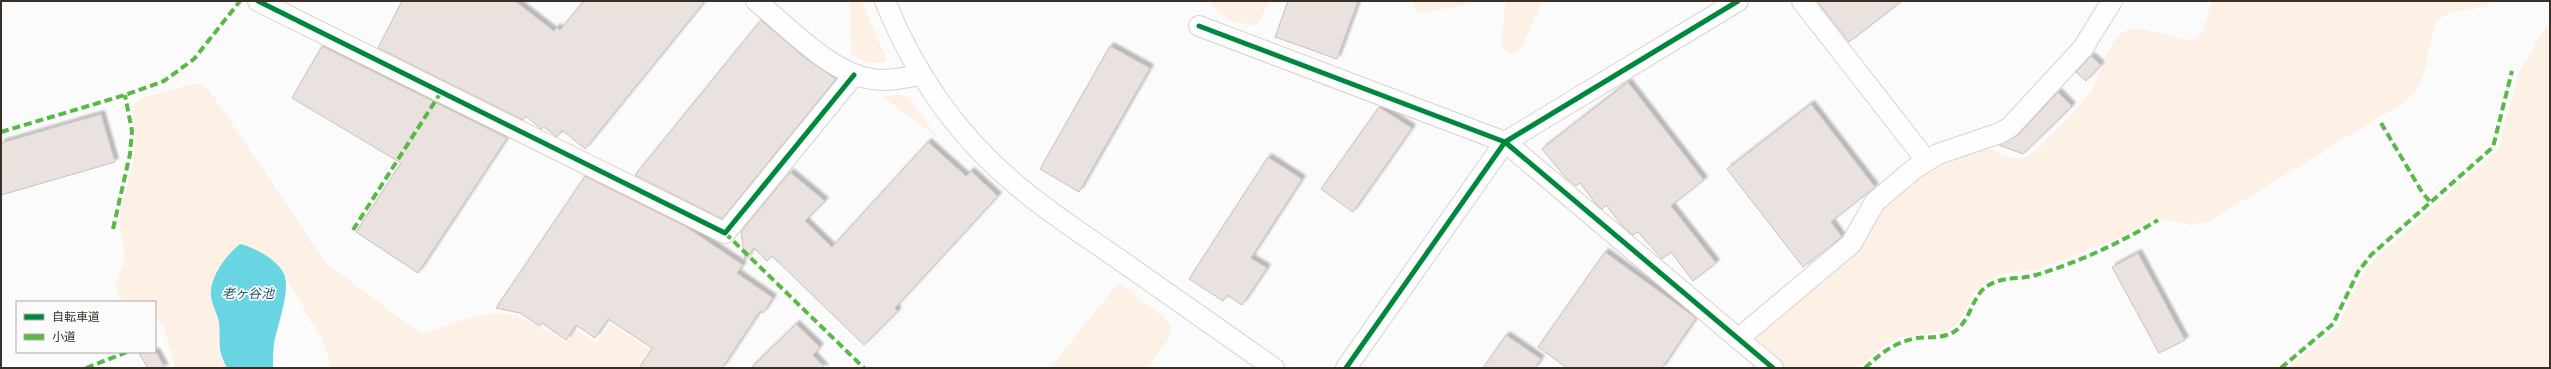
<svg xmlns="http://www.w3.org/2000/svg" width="2551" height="369" font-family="'Noto Sans','Noto Sans JP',sans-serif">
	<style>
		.green { fill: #fdf1e6 }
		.water { fill: #6ad5e2 }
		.building { fill: #eae2de; stroke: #c7c0bd; filter: url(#shadow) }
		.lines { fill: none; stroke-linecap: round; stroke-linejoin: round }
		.minor-casing { stroke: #d8d2cd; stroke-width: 22 }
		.minor { stroke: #fefefe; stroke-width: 20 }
		.quiet { stroke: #58b947; stroke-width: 4; stroke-dasharray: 8 4; stroke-linecap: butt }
		.cycleway-casing { stroke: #fbfbfb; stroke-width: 8 }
		.cycleway { stroke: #00873e; stroke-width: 5 }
		.labels { text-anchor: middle; stroke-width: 3.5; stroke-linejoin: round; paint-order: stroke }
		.water-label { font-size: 13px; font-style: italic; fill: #1d5860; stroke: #fbfbfb }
	</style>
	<defs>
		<filter id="shadow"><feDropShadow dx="3.5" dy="-3.5" stdDeviation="1" flood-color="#0004"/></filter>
	</defs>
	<rect width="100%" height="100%" fill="#fbfbfb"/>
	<!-- green -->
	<path class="green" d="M850,1h11l26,58 -3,4h-14l-19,-8z
		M1211,1h58l-7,17 -7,7c-18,0 -37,-7 -44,-24z
		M1414,1h61l-8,4 -42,7 -7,-1 -4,-4z
		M1506,1h37l-21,45 -6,7h-7l-6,-5 -2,-10z
		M2212,1h287l-20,7 -27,4 -15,8c-12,28 -6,58 -30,80l-199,122 -18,3 -34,-7 -34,19 -85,33 -36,4 -16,8 -12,13 -14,28 -12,8 -45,6 -16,7 -27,24h-73c-12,-10 -28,-19 -30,-35l123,-127 38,-33 65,-27c18,5 33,20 50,8 19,-20 46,-43 60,-65 9,-15 17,-54 36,-59 23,-6 45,13 69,9l6,-8z
		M2550,20v348h-262l49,-40 25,-53 13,-16 123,-109 20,-76z
		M192,84h7l11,7 116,172 96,72c29,-11 64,-28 95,-19 17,5 34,18 49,26l9,-13 22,14 13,-20 39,26 -13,19h-307v-11l-7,-17 -38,-66 -48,-27 -25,37v13l8,27 -1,26 9,18h-52l-11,-40 -9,-10v-16h-32c-14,-24 -2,-22 1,-43 2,-14 -6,-28 -4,-42 2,-22 12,-42 14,-63 3,-18 -3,-33 -1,-49l9,-7z
		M898,94l12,4 28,40 -55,-41z
		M1118,283l44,32 9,11 -2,12 -21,30h-98z"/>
	<!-- water -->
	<path class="water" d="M240,244c14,3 38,16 44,30 7,17 -7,52 -10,70 -1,7 -1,16 -1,24h-46c-11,-21 -6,-24 -8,-45 -1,-9 -7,-17 -8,-27 -2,-18 15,-41 29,-52z"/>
	<!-- building -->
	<path class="building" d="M402,1h113l39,30 3,-4 3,3 24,-29h121l-120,148 -23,-19 -5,7 -13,-10 -3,2 -15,-13 -3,4 -145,-72z
		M1288,1h70l-21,58 -62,-22z
		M1817,1h85l-53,41z
		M761,20l43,37 32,22 -114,140 -87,-44z
		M322,46l185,92 -89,135 -62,-41 45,-69 -109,-65z
		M1110,46l40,22 -71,124 -39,-23z
		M2091,56l10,9 -15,16 -10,-9z
		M1628,82l76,98 -33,26 45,57 -23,18 -22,-29 -9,7 -24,-27 -5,3 -11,-9 -16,-21 -4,4 -6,-5 -16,-21 -4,3 -11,-9 -23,-28z
		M2058,92l14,14 -49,48 -24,-9 19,-10z
		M1811,104l64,83 -44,35 11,15 -39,30 -76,-98z
		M1379,107l33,21 -59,84 -32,-23z
		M101,114l14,48 -114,33v-52z
		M928,142l38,34 5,-5 27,25 -103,112 3,3 -34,34 -92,-89 -5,5 -13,-13 -9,13 -4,-29 49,-60 35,29 -20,20 27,26z
		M1268,157l34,22 -51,79 16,10 -25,37 -15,-10 -4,6 -34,-22z
		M585,176l100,50 58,39 -6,8 36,25 -10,15 -3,-2 -38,57h-83l13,-20 -44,-29 -13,19 -19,-13 -10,15 -24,-17 -2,3 -20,-13 -24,-5z
		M1605,252l91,66 -34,50h-95l-29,-21z
		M2138,253l47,87 -26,13 -47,-86z
		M796,324l24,23 -7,8 12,13h-74z
		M1506,335l35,24 -6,9h-52z
		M138,352h18l9,16h-17z"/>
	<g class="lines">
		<!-- minor casing -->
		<g class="minor-casing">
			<path id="minor" d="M258,1l467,232 129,-158
				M756,1c33,26 74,72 116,78 17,3 33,-2 49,-4
				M885,1c29,72 74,137 135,187 31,26 67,49 100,72 51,36 102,72 154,108
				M1802,1l124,159
				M1199,26l306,116 268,226
				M1738,339l113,-95 24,-42 39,-33 24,-15 62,-21 10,-6 73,-79 29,-47
				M1346,368l159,-226 233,-141"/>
		</g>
		<!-- minor -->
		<use href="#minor" class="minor"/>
		<!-- quiet -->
		<path class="quiet" d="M2381,123l41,69 9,11
			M1,132l124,-37 39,-14 30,-22 46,-58
			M113,229l17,-75 2,-23 -7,-36
			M353,230l88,-138
			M725,233l139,135
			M86,368l41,-16
			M1865,368c16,-15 30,-26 52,-30 10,-1 21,0 30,-3 25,-8 22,-39 42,-50 15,-9 31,-5 47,-10 43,-13 84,-32 122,-55
			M2281,368l52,-44 25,-52 13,-17 122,-108 19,-76"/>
		<!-- cycleway casing -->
		<g class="cycleway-casing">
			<path id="cycleway" d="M258,1l467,232 129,-158
				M1199,26l306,116 268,226
				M1346,368l159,-226 233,-141"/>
		</g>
		<!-- cycleway -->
		<use href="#cycleway" class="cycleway"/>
	</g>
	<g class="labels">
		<!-- water labels -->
		<g class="water-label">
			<text x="248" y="298">老ヶ谷池</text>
		</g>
	</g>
	<!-- border -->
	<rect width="2551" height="369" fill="none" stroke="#3c3026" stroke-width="4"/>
	<!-- legend -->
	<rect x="16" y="301" width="140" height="52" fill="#fbfbfb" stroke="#afaaa6"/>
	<rect x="24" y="314" width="20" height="6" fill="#00873e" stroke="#afaaa6"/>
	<text x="52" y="321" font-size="12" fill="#3c3026">自転車道</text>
	<rect x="24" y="334" width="20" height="6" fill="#58b947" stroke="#afaaa6"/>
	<text x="52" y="341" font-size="12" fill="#3c3026">小道</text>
</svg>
